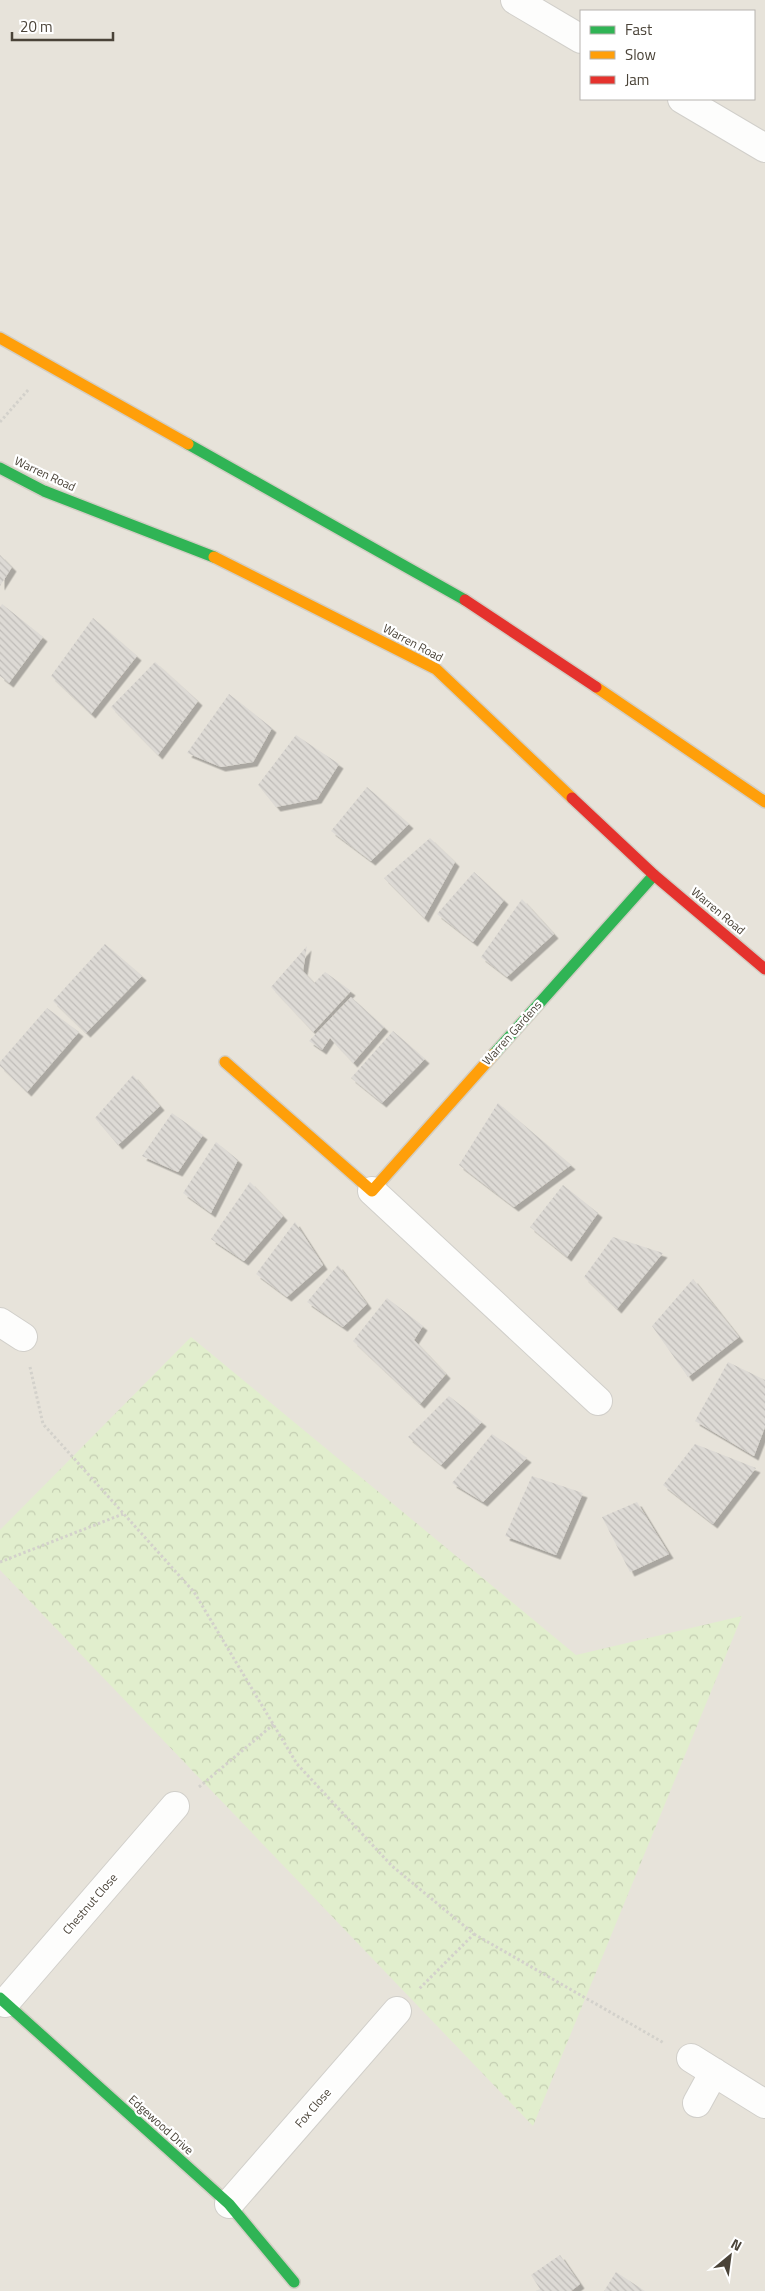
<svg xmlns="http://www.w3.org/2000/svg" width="765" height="2291" font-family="'Titillium Web',sans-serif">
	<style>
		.residential { fill: #e7e3da; fill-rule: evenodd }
		.forest { fill: url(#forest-crowns) }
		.building { fill: url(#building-back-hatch); filter: url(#shadow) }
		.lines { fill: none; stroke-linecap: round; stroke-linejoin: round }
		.street-casing { stroke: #d1cfca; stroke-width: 30 }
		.fast-casing { stroke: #d3cec4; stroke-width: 14 }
		.slow-casing { stroke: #d3cec4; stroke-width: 14 }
		.jam-casing { stroke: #d3cec4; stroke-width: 14 }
		.path { stroke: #d3d1cb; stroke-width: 3; stroke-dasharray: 2.5 2.5; stroke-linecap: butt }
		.street { stroke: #fdfdfc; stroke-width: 28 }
		.fast { stroke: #30b455; stroke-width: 11 }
		.slow { stroke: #ff9f0a; stroke-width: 11 }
		.jam { stroke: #e5322d; stroke-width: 11 }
		.labels { text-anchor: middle; stroke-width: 4.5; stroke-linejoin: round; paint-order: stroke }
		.street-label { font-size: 12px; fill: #4a4338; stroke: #fff }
	</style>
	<defs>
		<pattern id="forest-crowns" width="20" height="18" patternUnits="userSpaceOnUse" patternTransform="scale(1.25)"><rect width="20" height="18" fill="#e1eecd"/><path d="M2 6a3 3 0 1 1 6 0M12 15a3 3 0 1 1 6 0" fill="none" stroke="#c3cdb1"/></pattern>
		<pattern id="building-back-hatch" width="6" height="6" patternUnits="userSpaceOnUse" patternTransform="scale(1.25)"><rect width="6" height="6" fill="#dddad5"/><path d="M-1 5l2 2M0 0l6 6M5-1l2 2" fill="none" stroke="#bfbcb8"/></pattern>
		<filter id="shadow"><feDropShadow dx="4.5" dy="4.5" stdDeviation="0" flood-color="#0004"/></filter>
	</defs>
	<rect width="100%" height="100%" fill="#f3f1ed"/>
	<!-- residential -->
	<path class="residential" d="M0,0h765v2291h-765zM581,11h173v88h-173z"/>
	<!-- forest -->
	<path class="forest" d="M191,1337l385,318 166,-39 -209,510 -533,-556v-40z"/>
	<!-- building -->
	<path class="building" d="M0,555l12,12 -12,19z
		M2,604l41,33 -34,46 -9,-7v-69z
		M93,618l44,38 -46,58 -40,-38z
		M155,662l43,39 -40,54 -47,-48z
		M229,694l43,34 -19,34 -32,5 -34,-14z
		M296,735l43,29 -22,35 -41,8 -18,-22z
		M367,787l42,37 -38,37 -40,-30z
		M430,838l25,24 -31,56 -40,-40z
		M474,872l30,28 -31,42 -36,-28z
		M522,899l32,35 -47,43 -26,-20z
		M105,944l37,32 -56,57 -33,-32z
		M307,946l-4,25 11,12 11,-11 26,19 -38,41 -42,-45z
		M351,997l33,30 -31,36 -23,-25 -8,12 -13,-9z
		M47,1008l32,24 -52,60 -27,-26v-4z
		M393,1031l32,28 -43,44 -31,-25z
		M133,1075l27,31 -42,39 -23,-27z
		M498,1103l73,62 -57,42 -55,-42z
		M172,1113l31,22 -25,37 -36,-16z
		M216,1142l22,18 -27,53 -28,-20z
		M250,1182l33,34 -39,45 -33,-22z
		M563,1185l35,28 -31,44 -37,-30z
		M295,1222l28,43 -36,32 -31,-23z
		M613,1237l50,16 -46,56 -33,-32z
		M338,1265l29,39 -24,23 -36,-25z
		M693,1279l46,58 -51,40 -36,-51z
		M387,1298l36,28 -9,14 32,34 -26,30 -67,-63z
		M728,1362l37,18v47l-11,29 -59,-35z
		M449,1396l33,26 -41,43 -33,-28z
		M492,1434l35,24 -44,44 -31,-19z
		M695,1444l61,24 -43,56 -50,-39z
		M532,1476l51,17 -27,62 -51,-19z
		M637,1502l32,52 -39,18 -28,-55z
		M560,2255l20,29 -9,7h-35l4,-2 -9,-14z
		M616,2272l29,19h-41z"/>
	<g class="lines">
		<!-- street casing -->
		<g class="street-casing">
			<path id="street" d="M515,0l66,39
				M682,99l83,49
				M372,1191l226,210
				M0,1322l23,15
				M5,2003l170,-197
				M691,2058l74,46
				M697,2103l17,-31
				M229,2204l168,-193"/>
		</g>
		<!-- fast casing -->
		<g class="fast-casing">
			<path id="fast" d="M188,444l277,156
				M0,468l44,23 170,66
				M494,1054l160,-179
				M0,1998l229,206 65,78"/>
		</g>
		<!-- slow casing -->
		<g class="slow-casing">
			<path id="slow" d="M0,338l188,106
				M214,557l222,112 136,129
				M596,687l169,115
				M225,1062l147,129 122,-137"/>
		</g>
		<!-- jam casing -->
		<g class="jam-casing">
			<path id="jam" d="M465,600l131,87
				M572,798l82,77 111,94"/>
		</g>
		<!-- path -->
		<path class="path" d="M0,422l29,-33
			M30,1367l13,57 151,168 103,172 95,102 82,68 -55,55
			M0,1562l123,-48
			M199,1787l75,-63
			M474,1934l190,109"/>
		<!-- street -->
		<use href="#street" class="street"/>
		<!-- fast -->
		<use href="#fast" class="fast"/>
		<!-- slow -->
		<use href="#slow" class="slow"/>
		<!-- jam -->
		<use href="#jam" class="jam"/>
	</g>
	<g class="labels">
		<!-- street labels -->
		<g class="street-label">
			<text transform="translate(45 474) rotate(25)" y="4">Warren Road</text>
			<text transform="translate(413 643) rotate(28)" y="4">Warren Road</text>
			<text transform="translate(718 911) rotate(40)" y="4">Warren Road</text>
			<text transform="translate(512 1033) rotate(-48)" y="4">Warren Gardens</text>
			<text transform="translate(90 1904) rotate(-49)" y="4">Chestnut Close</text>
			<text transform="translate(313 2108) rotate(-49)" y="4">Fox Close</text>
			<text transform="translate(161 2125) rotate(42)" y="4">Edgewood Drive</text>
		</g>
	</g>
	<!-- legend -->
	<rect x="580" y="10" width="175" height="90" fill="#ffffff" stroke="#b7b4af"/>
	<rect x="590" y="26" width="25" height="8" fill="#30b455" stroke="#b7b4af"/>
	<text x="625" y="35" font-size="15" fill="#4a4338">Fast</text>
	<rect x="590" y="51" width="25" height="8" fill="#ff9f0a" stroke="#b7b4af"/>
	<text x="625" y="60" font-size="15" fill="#4a4338">Slow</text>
	<rect x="590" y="76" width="25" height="8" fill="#e5322d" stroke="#b7b4af"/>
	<text x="625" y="85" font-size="15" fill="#4a4338">Jam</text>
	<!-- north arrow -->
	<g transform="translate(730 2256) rotate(29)" stroke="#ffffff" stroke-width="4" paint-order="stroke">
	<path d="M0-4L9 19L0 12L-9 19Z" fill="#4a4338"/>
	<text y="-8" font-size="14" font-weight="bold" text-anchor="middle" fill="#4a4338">N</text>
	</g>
	<!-- scale -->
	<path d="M12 32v8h101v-8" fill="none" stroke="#4a4338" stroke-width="2.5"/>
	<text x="20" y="32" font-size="15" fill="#4a4338" stroke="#ffffff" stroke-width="4" paint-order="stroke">20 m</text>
</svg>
